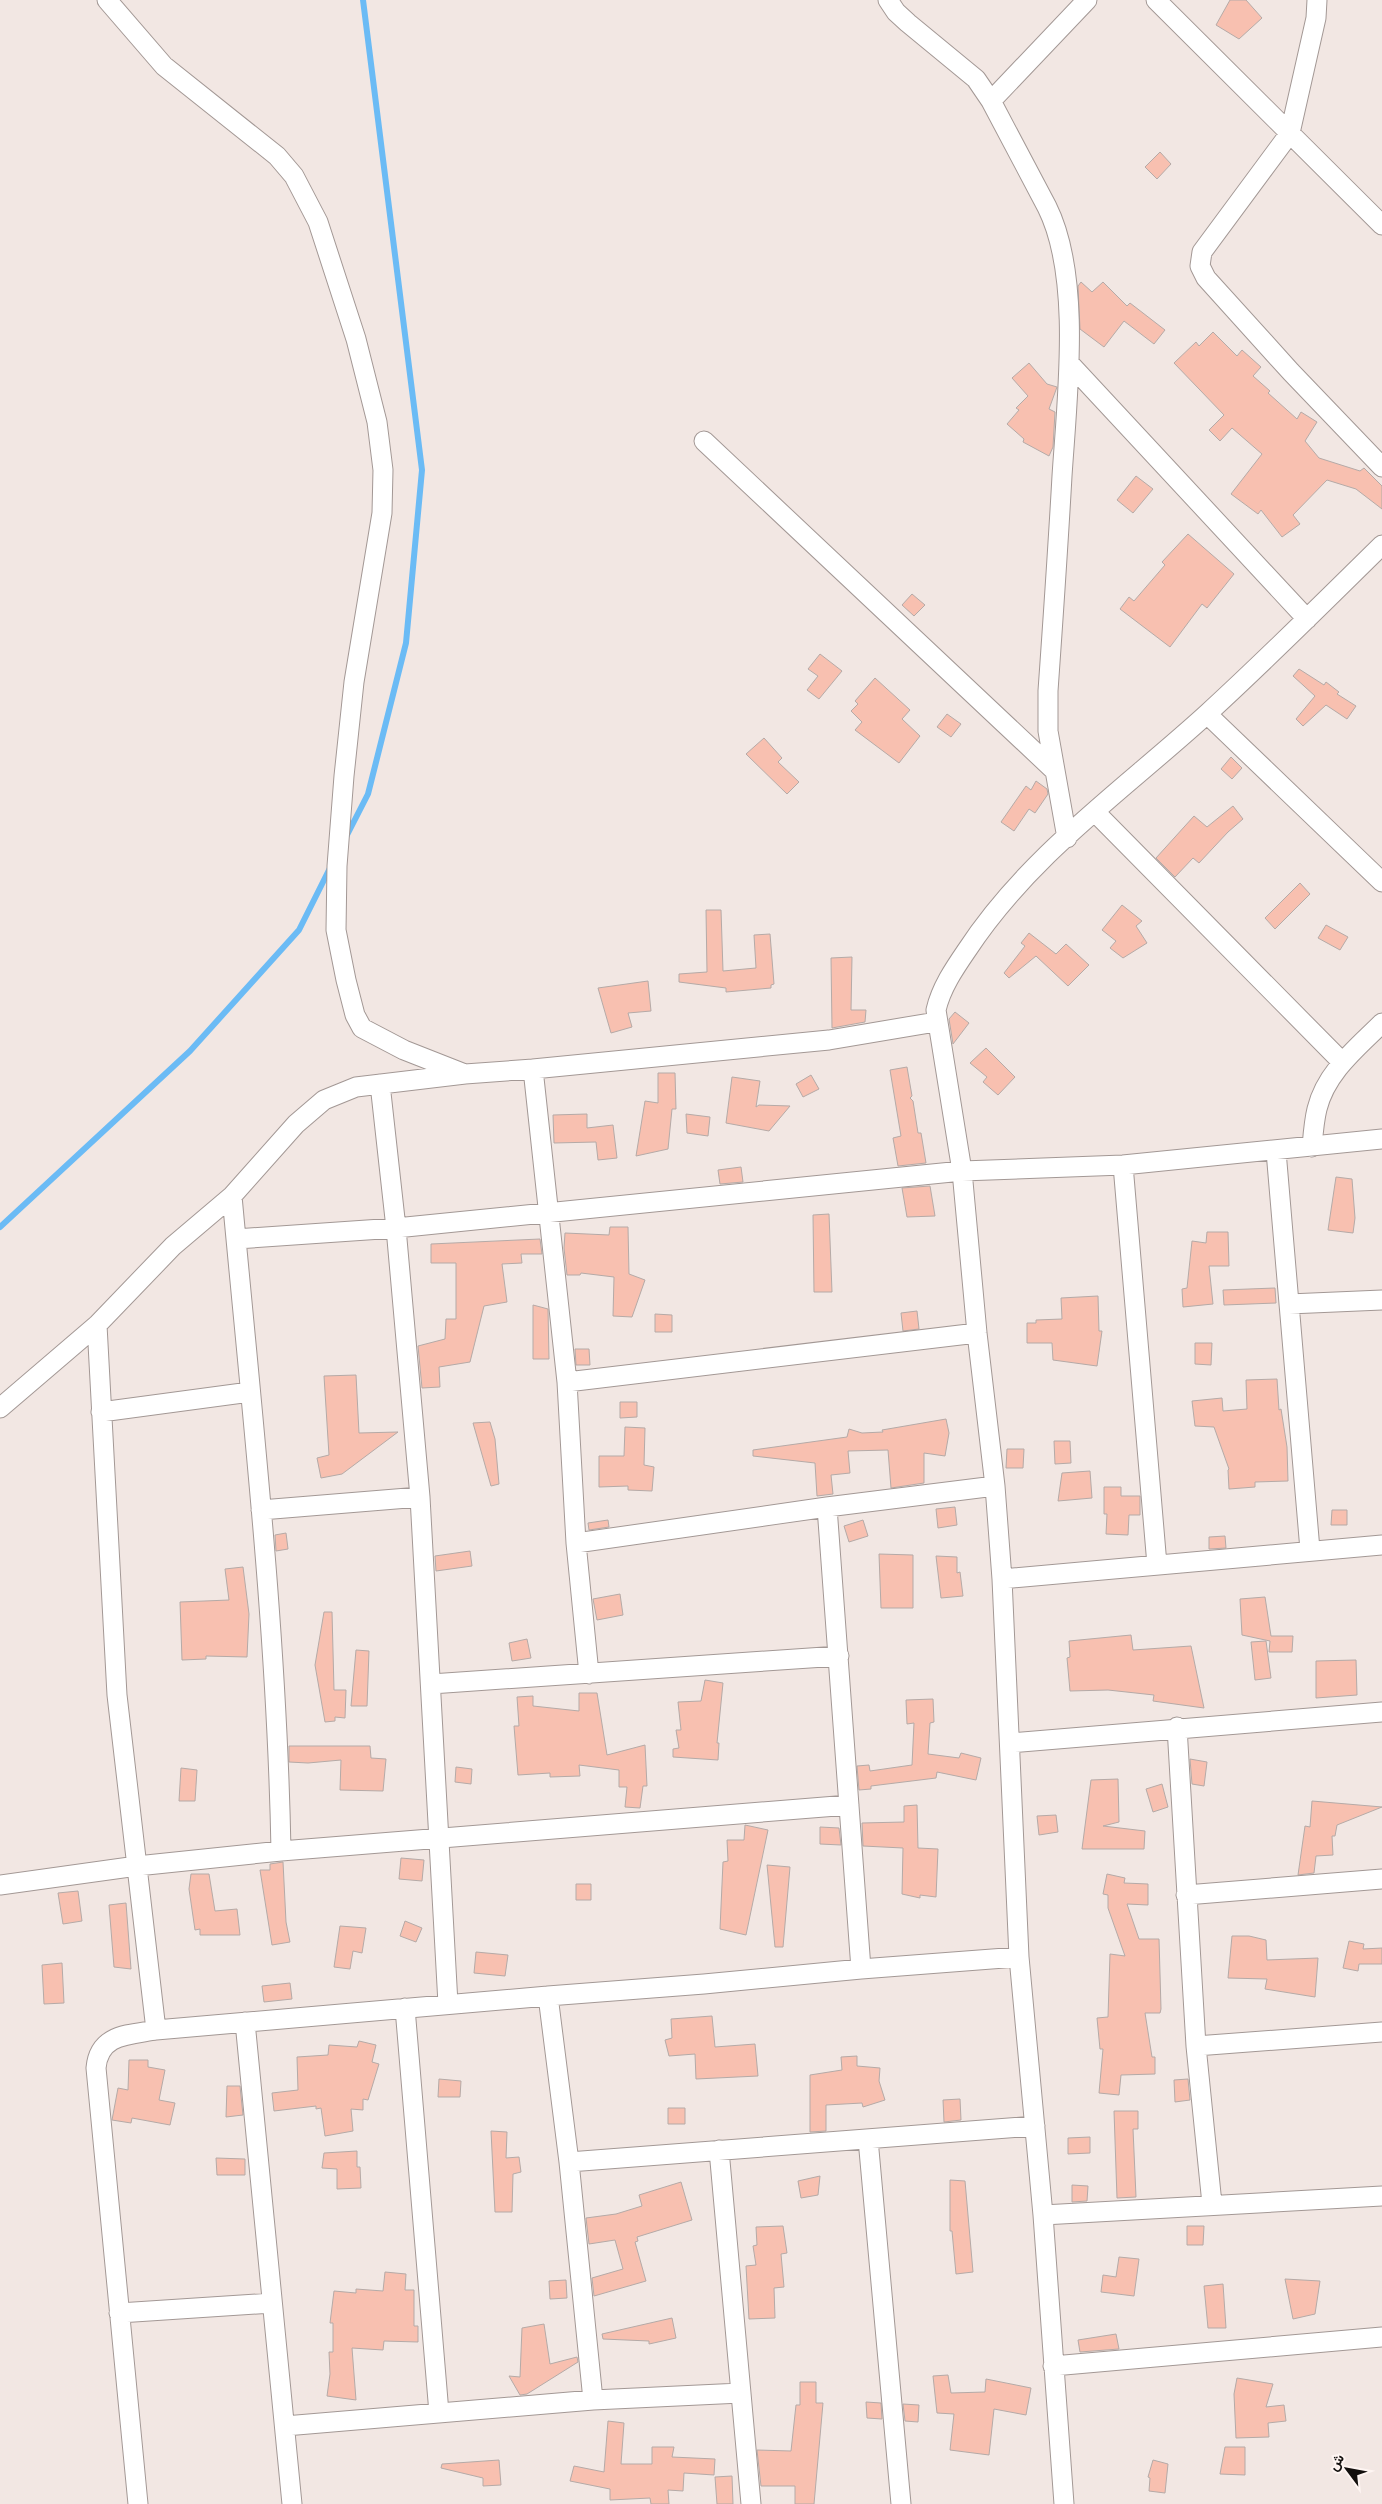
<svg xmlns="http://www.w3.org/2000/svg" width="1382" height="2504" font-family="Quicksand,Vazirmatn,sans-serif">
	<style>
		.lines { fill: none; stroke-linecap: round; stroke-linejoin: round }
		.stream { stroke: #6bbbf5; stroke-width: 6 }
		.building { fill: #f8c0b0; stroke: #b5aaa7 }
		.minor-casing { stroke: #a39895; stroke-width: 21 }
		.minor { stroke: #fff; stroke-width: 19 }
	</style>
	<rect width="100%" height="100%" fill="#f2e7e3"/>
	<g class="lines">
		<!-- stream -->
		<path class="stream" d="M346,837l22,-43 38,-151 16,-173 -59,-470
			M0,1227l190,-176 109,-121 32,-64"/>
	</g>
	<!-- building -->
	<path class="building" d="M1230,0h16l16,18 -23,21 -23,-14z
		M1160,152l11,12 -14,15 -12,-12z
		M1081,282l11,10 11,-10 24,24 3,-3 35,27 -11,14 -30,-23 -20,26 -24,-18 -2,-43z
		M1213,332l24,24 5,-6 19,17 -8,9 17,15 -2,2 29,26 4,-7 16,10 -12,19 14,17 41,13 4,-3 18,18v23l-26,-20 -29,-9 -34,35 7,9 -18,13 -21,-27 -3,4 -27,-20 31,-40 -30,-26 -12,13 -11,-11 15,-15 -50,-52 22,-21 3,4z
		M1029,363l18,21 10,3 -8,22 6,3 -2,35 -4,9 -26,-14 1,-3 -17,-15 12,-14 -3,-2 12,-12 -16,-18z
		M1136,476l17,13 -20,24 -16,-13z
		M1188,534l46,40 -27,34 -5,-4 -32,43 -50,-38 9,-12 5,4 31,-36 -3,-3z
		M912,594l13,11 -11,11 -12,-11z
		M820,654l22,17 -23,28 -12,-9 11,-14 -10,-7z
		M1299,669l25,16 2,-3 13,10 -2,2 19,12 -9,13 -21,-14 -23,21 -7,-7 19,-23 -22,-20z
		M875,678l35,32 -8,9 18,17 -21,27 -44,-33 7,-8 -11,-11 7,-7 -3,-3z
		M947,714l14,10 -10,13 -14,-10z
		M764,738l18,20 -4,4 21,20 -12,12 -41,-40z
		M1231,757l11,11 -10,11 -11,-10z
		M1036,781l11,8 1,5 -13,19 -6,-4 -15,22 -13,-9 25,-36 5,4z
		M1233,806l10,13 -15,13 -29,31 -6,-5 -18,19 -19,-19 38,-42 13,11z
		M1300,883l10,11 -35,35 -10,-11z
		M1122,905l20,16 -6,5 11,17 -24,15 -13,-10 6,-7 -14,-11z
		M706,910h15l2,61 33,-3 -2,-33 16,-1 4,50 -3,1v3l-45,4v-4l-47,-6v-8l28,-2z
		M1326,925l22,12 -8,13 -22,-12z
		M1029,933l27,21 10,-10 23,21 -21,21 -32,-30 -27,22 -5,-5 21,-27 -4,-3z
		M852,957l-1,53h15l-1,12 -33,6 -1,-70z
		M648,981l3,30 -23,2 4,14 -21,6 -13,-45z
		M955,1012l14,11 -16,21 -4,-25z
		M986,1048l29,29 -17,18 -15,-13 4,-5 -17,-14z
		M907,1067l5,29 -2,2 3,3 5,32h3l5,30 -28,3 -5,-28 8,-2 -11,-66z
		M658,1073h17l1,36h-4l-4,40 -32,7 9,-55 13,2z
		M811,1075l8,14 -16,8 -7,-13z
		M732,1077l28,4 -4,26 3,-2 31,1 -21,25 -43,-8z
		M587,1114v14l26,-3 4,33 -19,2 -2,-18 -42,1 -1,-28z
		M686,1114l24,3 -2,19 -21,-3z
		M741,1167l2,15 -23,2 -2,-14z
		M1336,1177l16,2 3,39 -2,15 -25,-3z
		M930,1186l5,30 -28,1 -5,-29z
		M829,1214l3,78h-18l-1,-77z
		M610,1227h18l1,47 16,6 -13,37 -19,-1 1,-39 -33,-4 -1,2h-13l-3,-27 1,-15 44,2z
		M1207,1232h21l1,34h-20l4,38 -30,3 -1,-18 5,-1 5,-47 14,2z
		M540,1239l2,15h-21l1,9 -20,1 5,38 -23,4 -14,56 -31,5 1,20 -18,1 -4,-42 27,-7 1,-20h10v-56h-25v-19z
		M1275,1288l1,15 -52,2 -1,-15z
		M1098,1296l1,35h3l-5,35 -44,-6 -1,-17h-25v-20h9v-3l26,-1 -1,-21z
		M533,1305l15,4 1,50h-16z
		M917,1311l2,18 -16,2 -2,-18z
		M655,1314l17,1v17h-17z
		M1195,1343h17l-1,22 -16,-1z
		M575,1349h14l1,16h-14z
		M356,1375l3,58 39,-1 -56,42 -21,4 -4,-20 12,-3 -5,-79z
		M1277,1379l2,31 2,-1 6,38 1,34 -33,1v5l-26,2 -1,-19 1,-1 -15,-42 -19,-1 -3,-25 30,-3 1,13 24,-2 -1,-29z
		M620,1402h17v15l-17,1z
		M946,1419l3,14 -4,23 -21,-3v30l-33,5 -3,-38 -40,1 2,22 -19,2 2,19 -16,2 -2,-33 -62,-7v-6l94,-13 2,-8 13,4 21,-1 -1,-2z
		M490,1422l5,17 4,45 -8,2 -18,-63z
		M625,1427l20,1 -1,37 10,2 -2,24 -24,-1v-4l-29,1v-31h25z
		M1054,1441h16l1,22 -16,1z
		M1007,1449h17l-1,19h-17z
		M1090,1471l2,27 -34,3 4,-28z
		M1104,1487h17v9h19v19h-11l-1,20 -22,-1 1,-20h-3z
		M955,1507l2,18 -19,3 -2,-19z
		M1332,1510h15v15h-16z
		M608,1520l1,7 -20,3 -1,-7z
		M863,1520l5,16 -19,6 -5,-16z
		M286,1533l2,16 -12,2 -1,-16z
		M1225,1536l1,12 -17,1v-12z
		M470,1551l2,15 -36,5 -1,-15z
		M879,1554l34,1v53h-32z
		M936,1556l21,1v16l3,-1 3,24 -22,2z
		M243,1567l6,47 -2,43 -41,-1v3l-24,1 -2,-58 49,-2 -4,-31z
		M620,1594l3,21 -26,5 -4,-21z
		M1265,1597l6,39h22l-1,16h-23l1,-11 -28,-6 -2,-36z
		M324,1612h8l2,78h12l-1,28 -10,-1v4l-10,1 -10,-57z
		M1131,1635l2,15 58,-4 13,62 -51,-7 1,-6 -46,-5 -38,1 -3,-33 3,-1 -1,-16z
		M527,1639l4,19 -19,3 -3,-18z
		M1266,1641l5,37 -16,2 -4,-38z
		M356,1650l13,1 -2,55h-16z
		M1356,1660l1,35 -41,3v-37z
		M705,1680l18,3 -6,60h2l-1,17 -45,-3v-8l6,-1 -3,-18h5l-3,-28 23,-1z
		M579,1693h18l10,62 38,-10 2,41h-4l-3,22 -15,-1 2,-20h-8v-17l-40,-5 1,11 -30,1v-4l-32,2 -4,-49h5l-2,-29 16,-1v10l46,5z
		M933,1699l1,23 -4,1 -2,31 31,4 2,-5 20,5 -5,22 -39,-8 -1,6 -65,8v3l-12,1 -2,-24 12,-1 1,6 42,-6 2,-42 -7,1 -1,-24z
		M289,1746h81l1,12 15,1 -3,32 -43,-1 1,-30 -33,3 -19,-1z
		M1190,1759l17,3 -3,24 -12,-2z
		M456,1767l16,2 -1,15 -16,-2z
		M181,1768l16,2 -2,31h-16z
		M1118,1779l1,43 -16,4 42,5 -1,18h-62l9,-69z
		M1162,1784l6,23 -15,5 -7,-23z
		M1312,1801l70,6 -45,18 -2,11h-3l1,19 -17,1 -2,17 -16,2 7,-49 5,1z
		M917,1805l1,43 20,1 -2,48 -16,-2v3l-18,-4 1,-46 -40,-2 -1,-23 42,-1v-16z
		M1056,1815l2,17 -19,3 -2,-19z
		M745,1825l23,5 -22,105 -26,-6 3,-67 5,-1 -1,-21h17z
		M820,1827l19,1 2,17 -21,-1z
		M401,1858l23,2 -2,21 -23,-2z
		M283,1862l3,60 4,20 -18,3 -12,-75h10v-6z
		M767,1865l23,2 -7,80h-8z
		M191,1874h18l6,37 22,-2 3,26h-40v-6l-5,1 -6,-41z
		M1107,1874l18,4 -1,5 24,1v21l-21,-1 12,35h20l2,70 -1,4h-15l7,44h3v17l-34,1 -2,20 -20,-2 4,-44h-3l-3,-31 11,-1 2,-63 15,2 -17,-48v-13l-5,-1z
		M576,1884h15v16h-15z
		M78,1891l4,30 -19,3 -5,-31z
		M126,1903l5,66 -17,-2 -5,-62z
		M405,1921l17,7 -6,14 -16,-6z
		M340,1926l26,2 -4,25 -9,-2 -3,18 -16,-2z
		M1232,1936h17l17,4 1,20 51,-2 -3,39 -50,-8 2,-10 -39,-1z
		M1349,1941l15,3 -1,5 19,-1v16h-23l-1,7 -15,-3z
		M476,1952l32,3 -3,21 -31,-3z
		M62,1963l2,40 -20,1 -2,-39z
		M290,1983l2,16 -28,3 -2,-16z
		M712,2016l3,31 40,-3 3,32 -62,3 -1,-25 -26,2 -4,-16 7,-2 -1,-19z
		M359,2041l17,4 -4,17 7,2 -11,36 -5,-1v11l-12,-1 2,22 -28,5 -4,-28 -5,1v-3l-42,5 -2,-18 26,-3 -1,-33 31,-2 1,-10 28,2z
		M857,2056v10l23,2 -1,13 6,19 -22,7 -1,-4 -36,2v26l-16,1v-57l32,-5 -1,-13z
		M129,2060h19v7l17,3 -6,30 16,3 -5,22 -38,-7 -1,5 -19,-3 6,-32 10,2z
		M439,2079l22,2 -1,16h-22z
		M1188,2079l2,21 -15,2 -1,-22z
		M227,2086h13l3,29 -17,2z
		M960,2099l1,21 -17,2 -1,-22z
		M668,2108h17v16h-17z
		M1114,2111h24v18h-5l3,68 -19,1z
		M491,2131l16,1 -1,26 13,-1 2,15 -8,2 -1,38h-17z
		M1090,2137v16l-22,1v-16z
		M357,2151v16h3l1,21 -24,1v-20l-15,-1 2,-15z
		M216,2158l29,1v16h-28z
		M820,2176l-2,19 -17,3 -3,-17z
		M950,2180l15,1 8,91 -17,2 -4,-43h-2z
		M681,2182l11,38 -55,17 1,4 -3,1 11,39 -52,15 -2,-18 31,-9 -8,-29 -26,4 -3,-26 30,-4 26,-8 -3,-11z
		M1072,2185l16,1 -1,15 -15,1z
		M783,2226l4,27 -6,1 3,33 -10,1 1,30 -26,1 -3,-53 10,-1 -3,-19 4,-1 -1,-18z
		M1187,2226h17l-1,19h-16z
		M1119,2257l20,2 -5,37 -33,-4 2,-17 13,2z
		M385,2272l21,2 -1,16h9v36h4v16l-34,-1 -1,9 -31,-2 4,52 -29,-4 3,-22 -1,-22h4v-29h-3l4,-32 22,2v-4l27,2z
		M1285,2279l35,2 -5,33 -22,5z
		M566,2280l1,18 -17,1 -1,-18z
		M1223,2284l3,44h-18l-4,-42z
		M672,2318l4,20 -27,6v-3l-46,-2 -1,-5z
		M544,2324l6,40 27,-7 1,5 -51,32 -7,1 -11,-19 11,1 2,-49z
		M1116,2334l3,15 -39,3 -2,-12z
		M948,2375l3,18 34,-1 1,-13 45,9 -5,27 -32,-6 -5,46 -39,-5 4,-36 -17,-1 -4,-37z
		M1237,2378l36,6 -7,23 18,-2 2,16 -18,2 1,14 -33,1 -2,-44z
		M800,2382h16v21h7l-9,101h-19v-18h-34l-4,-36 34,1 5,-46h4z
		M866,2402l15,1 1,16 -15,-1z
		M903,2404l16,1 -1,17 -13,-1z
		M608,2421l16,2 -3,41h31v-17h22l-2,10 43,2 -1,16 -30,-2 -1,18 -15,-1 1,14h-18l-1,-6 -40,2v-11l-40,-8 4,-15 30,6z
		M1225,2447h20v28l-25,-1z
		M499,2460l2,25 -18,1v-8l-42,-10 1,-4z
		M1153,2460l15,4 -3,29 -16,-2 1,-13 -2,-1z
		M732,2476l1,28h-16l-2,-27z"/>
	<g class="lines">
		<!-- minor casing -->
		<g class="minor-casing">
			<path id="minor" d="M107,0l57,66 113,90 17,20 24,46 38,117 21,83 6,48 -1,43 -28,169 -10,94 -7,90 -1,64 10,50 9,35 7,13 42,22 61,24
				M888,0l8,12 12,11 68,56 15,22 56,106c35,70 20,191 15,269 -4,72 -9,144 -14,215v40l19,107
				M1156,0l226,225
				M1317,0l-1,18 -26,115 -88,119 -2,14 6,12 85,94 91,95
				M991,101l96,-101
				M1069,363l238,256
				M704,441l351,330
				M1207,714l175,168
				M1095,812l247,250
				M533,1069l34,313 9,161 13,131
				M380,1084l16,144 24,269 28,507
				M1312,1147c1,-12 2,-26 5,-38 9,-37 40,-61 65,-86
				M1276,1151l34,399
				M1123,1165l34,400
				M232,1196c20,218 45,436 49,655
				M236,1239l160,-11 566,-57 161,-6 259,-26
				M1289,1304l93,-4
				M97,1325l20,370 39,335
				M567,1382l410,-49
				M0,1408l97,-83 76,-79 59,-50 64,-72 28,-24 32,-13 109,-13 68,-5 296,-29 107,-18
				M101,1412l149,-20
				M827,1507l34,462
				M261,1510l159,-13
				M576,1543l251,-36 168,-21
				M1002,1579l380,-34
				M431,1684l408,-28
				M1177,1727l19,319 16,158
				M1010,1743l372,-31
				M0,1885l137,-19 144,-15 568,-46
				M1186,1895l196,-16
				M548,1996l21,166 24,238
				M405,2008l34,405
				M245,2022l47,482
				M1196,2046l186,-14
				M868,2139l33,365
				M719,2150l32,354
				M569,2162l466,-36
				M1043,2215l339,-19
				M119,2313l153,-10
				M1053,2366l329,-29
				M285,2426l308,-26 148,-7
				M138,2504l-42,-436c3,-34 32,-33 60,-38l392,-34 156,-12 157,-15 158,-12
				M1064,2504l-21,-289 -24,-258 -17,-378 -7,-93 -18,-153 -15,-162 -26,-161c5,-22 18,-41 31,-60 62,-95 159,-162 241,-237 60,-55 117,-112 174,-168"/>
		</g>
		<!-- minor -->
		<use href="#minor" class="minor"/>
	</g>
	<!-- north arrow -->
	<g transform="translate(1347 2469) rotate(302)" stroke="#fef5f2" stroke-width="4" paint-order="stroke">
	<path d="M0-4L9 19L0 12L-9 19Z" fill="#120f0d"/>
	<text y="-8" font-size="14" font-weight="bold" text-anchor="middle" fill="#120f0d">ش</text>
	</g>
</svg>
